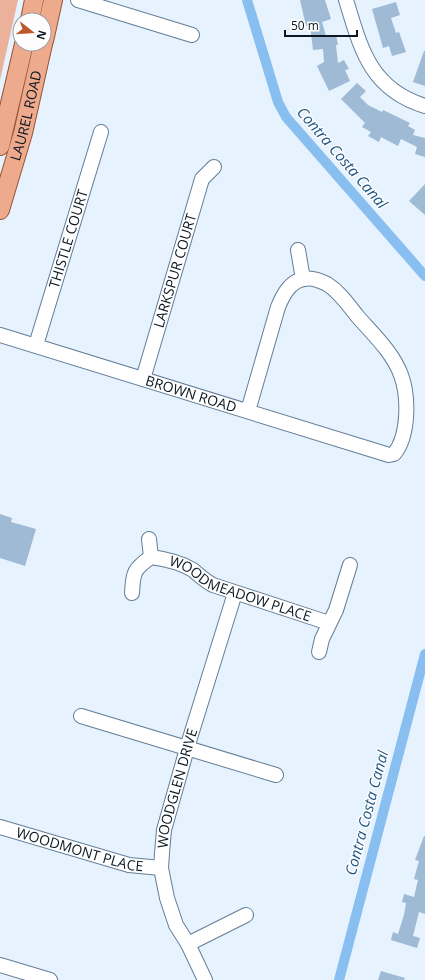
<svg xmlns="http://www.w3.org/2000/svg" width="425" height="980" font-family="'Open Sans',sans-serif">
	<style>
		.green { fill: #ebb19a }
		.lines { fill: none; stroke-linecap: round; stroke-linejoin: round }
		.canal { stroke: #89bef0; stroke-width: 10 }
		.building { fill: #9ebad5 }
		.minor-casing { stroke: #637e97; stroke-width: 16 }
		.major-casing { stroke: #985235; stroke-width: 20 }
		.minor { stroke: #fff; stroke-width: 14 }
		.major { stroke: #eeaa8c; stroke-width: 18 }
		.labels { text-anchor: middle; stroke-width: 3; stroke-linejoin: round; paint-order: stroke }
		.street-label { font-size: 14px; fill: #0c1720; stroke: #fdfdfd }
		.water-label { font-size: 15px; font-style: italic; fill: #1e5685; stroke: #fdfdfd }
	</style>
	<rect width="100%" height="100%" fill="#e6f2fd"/>
	<!-- green -->
	<path class="green" d="M0,0h18l-18,80z"/>
	<g class="lines">
		<!-- canal -->
		<path class="canal" d="M247,0l31,102 8,15 139,159
			M339,980l86,-326"/>
	</g>
	<!-- building -->
	<path class="building" d="M300,0h25l6,19 -9,3 4,14 10,-1 2,10h-2l2,18 6,-3 5,9 -4,1 5,11 -21,10 -12,-25 7,-4 -1,-13 -10,1 -3,-25 -4,1z
		M396,2l4,13 -9,3 5,15 3,-1 7,20 -14,4 -3,-10 -6,2 -11,-39z
		M424,51h1v35l-12,-4z
		M357,83l9,8 -6,6 8,8 14,7 1,-2 27,13 -2,3 7,4 -2,5 12,3v19l-10,-3 2,-7 -16,-8 -3,7 -17,-9 -2,5 -11,-6 3,-4 -9,-5 3,-4 -24,-24z
		M425,184v31l-16,-14z
		M0,514l12,4 -1,4 25,7 -11,37 -25,-8z
		M424,836h1v78l-6,-2 -6,24 7,2 -3,10 -26,-8 2,-8 5,2 6,-19 2,-12 -4,-1 2,-8 10,3 4,-17 -4,-1 5,-18 -4,-1z
		M381,971l24,7 -1,2h-26z"/>
	<g class="lines">
		<!-- minor casing -->
		<g class="minor-casing">
			<g id="minor">
				<path d="M78,0l114,35"/>
				<path d="M346,0c15,49 24,89 79,106"/>
				<path d="M298,250l5,29"/>
				<path id="s1" d="M0,335l389,120 5,-1c15,-18 15,-57 7,-79 -8,-22 -27,-40 -43,-58 -9,-11 -18,-25 -31,-33 -6,-3 -16,-7 -23,-5 -14,2 -21,16 -26,28l-30,104"/>
				<path id="s2" d="M36,345l65,-213"/>
				<path id="s3" d="M143,379l59,-200 12,-12"/>
				<path d="M149,539l2,18"/>
				<path id="s4" d="M132,593c1,-21 2,-24 19,-36 15,2 29,5 42,13 7,6 12,11 20,15l116,38"/>
				<path d="M319,652l3,-13 14,-29 14,-45"/>
				<path d="M81,716l195,59"/>
				<path id="s5" d="M0,827l129,38 32,3"/>
				<path d="M188,944l58,-29"/>
				<path d="M0,965l50,15"/>
				<path id="s6" d="M205,980l-17,-36 -12,-19 -9,-27 -6,-30 1,-15 2,-23 26,-92 45,-145"/>
			</g>
		</g>
		<!-- major casing -->
		<g class="major-casing">
			<g id="major">
				<path d="M30,20l4,-20"/>
				<path d="M44,41l9,-41"/>
				<path d="M0,146l24,-102"/>
				<path id="s7" d="M0,210l23,-77 20,-89"/>
			</g>
		</g>
		<!-- minor -->
		<use href="#minor" class="minor"/>
		<!-- major -->
		<use href="#major" class="major"/>
	</g>
	<g class="labels">
		<!-- street labels -->
		<g class="street-label">
			<text dy="5" stroke="none"><textPath href="#s7" startOffset="98">LAUREL ROAD</textPath></text>
			<text dy="5" stroke="none"><textPath href="#s2" startOffset="111">THISTLE COURT</textPath></text>
			<text dy="5" stroke="none"><textPath href="#s3" startOffset="113">LARKSPUR COURT</textPath></text>
			<text dy="5" stroke="none"><textPath href="#s1" startOffset="200">BROWN ROAD</textPath></text>
			<text dy="5" stroke="none"><textPath href="#s4" startOffset="139">WOODMEADOW PLACE</textPath></text>
			<text dy="5" stroke="none"><textPath href="#s6" startOffset="203">WOODGLEN DRIVE</textPath></text>
			<text dy="5" stroke="none"><textPath href="#s5" startOffset="83">WOODMONT PLACE</textPath></text>
		</g>
		<!-- water labels -->
		<g class="water-label">
			<text transform="translate(342 158) rotate(49)" y="5">Contra Costa Canal</text>
			<text transform="translate(367 813) rotate(-75)" y="5">Contra Costa Canal</text>
		</g>
	</g>
	<!-- north arrow -->
	<g transform="translate(32 32) rotate(107)"><circle r="19" fill="#fdfdfd" stroke="#9da1a5"/>
	<path d="M0-3L7 15L0 10L-7 15Z" fill="#be582a"/>
	<text y="-6" font-size="11" font-weight="bold" text-anchor="middle" fill="#0c1720">N</text>
	</g>
	<!-- scale -->
	<path d="M285 30v6h72v-6" fill="none" stroke="#0c1720" stroke-width="2"/>
	<text x="291" y="30" font-size="12" fill="#0c1720" stroke="#fdfdfd" stroke-width="3" paint-order="stroke">50 m</text>
</svg>
